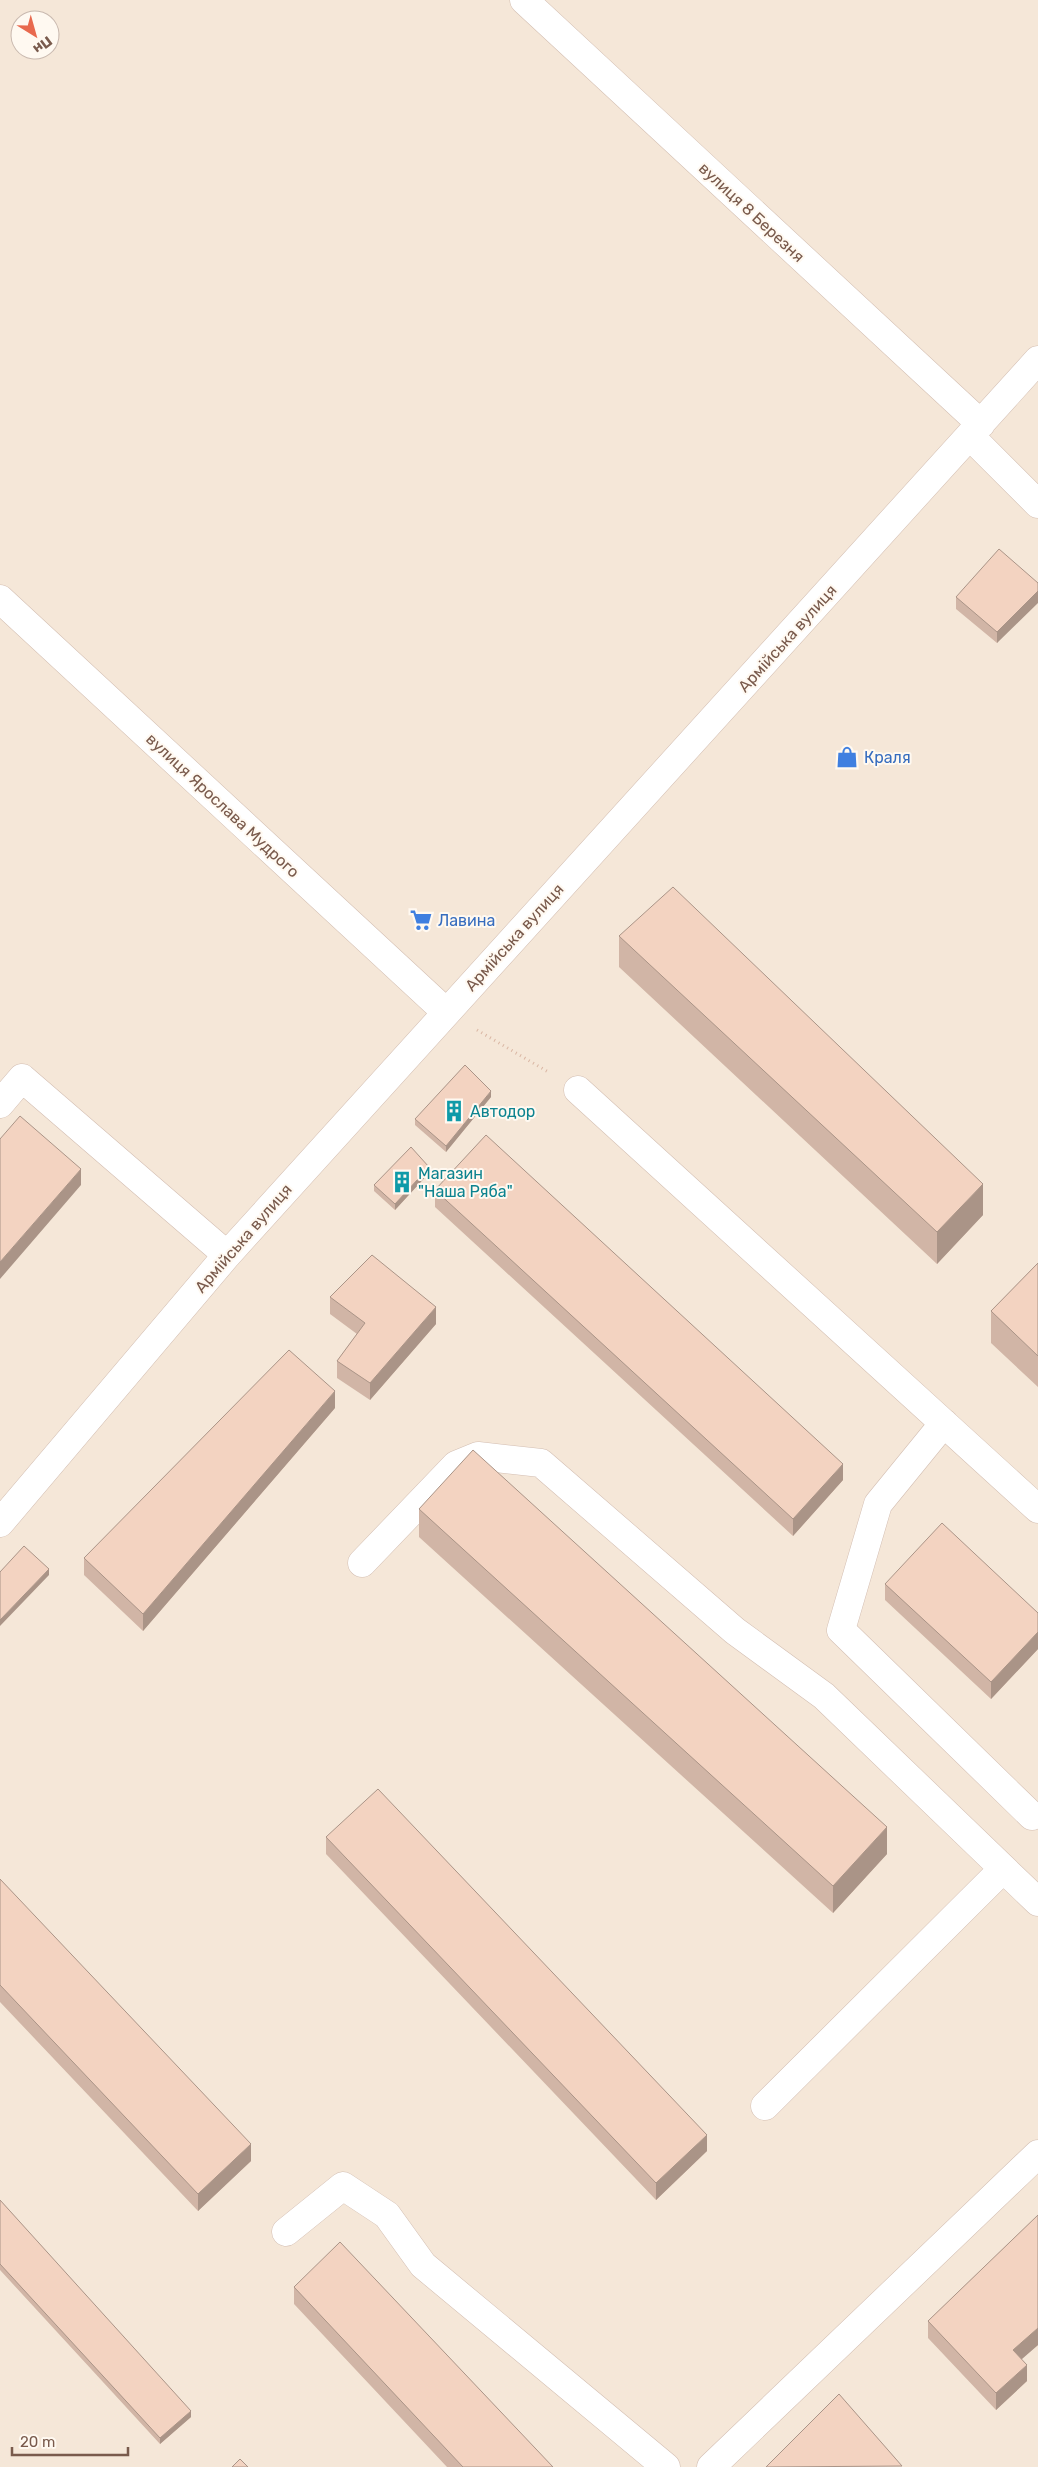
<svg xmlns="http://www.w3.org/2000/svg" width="1038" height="2467" font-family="Rubik,sans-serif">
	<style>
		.residential { fill: #f5e7d8; fill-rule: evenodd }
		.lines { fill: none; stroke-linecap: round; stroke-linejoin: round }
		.minor-casing { stroke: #d3beb2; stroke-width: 29 }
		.path { stroke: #d9b6a3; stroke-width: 3; stroke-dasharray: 1 4; stroke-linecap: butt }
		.minor { stroke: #fff; stroke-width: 28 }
		.wall { fill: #d1b5a6 }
		.shaded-wall { fill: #aa9487 }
		.building { fill: #f3d3c1; stroke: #aa9487 }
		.labels { text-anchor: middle; stroke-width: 4; stroke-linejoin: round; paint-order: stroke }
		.street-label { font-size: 16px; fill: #795a4c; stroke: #fff9f1 }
		.shop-label { font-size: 16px; fill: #366cbe; stroke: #fff9f1; text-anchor: start }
		.culture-label { font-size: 16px; fill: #0d838f; stroke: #fff9f1; text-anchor: start }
	</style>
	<rect width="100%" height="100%" fill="#fdf5ea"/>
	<!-- residential -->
	<path class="residential" d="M0,0h1038v2467h-1038zM20,20h30v30h-30z"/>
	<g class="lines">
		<!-- minor casing -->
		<g class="minor-casing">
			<path id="minor" d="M524,0l457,424
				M970,436l68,68
				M0,599l446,413
				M578,1090l460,419
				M0,1104l22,-26 205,177
				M944,1423l-66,81 -37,126 191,186
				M0,1523l227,-268 811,-895
				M362,1563l94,-98 22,-9 63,7 194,168 89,65 214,206
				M765,2106l238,-237
				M286,2232l57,-46 44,29 36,50 243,202
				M711,2467l327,-313"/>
		</g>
		<!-- path -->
		<path class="path" d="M477,1030l73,43"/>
		<!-- minor -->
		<use href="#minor" class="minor"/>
	</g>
	<!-- wall -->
	<path class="wall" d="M1038,583l-41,60 -41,-34v-12z
		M619,936l364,279 -46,49 -318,-297z
		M491,1097l-45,55 -31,-27v-6z
		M429,1173l-34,37 -21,-19v-6z
		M435,1190l408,290 -50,56 -358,-329z
		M1038,1263v124l-47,-44v-32z
		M330,1297l106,27 -66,76 -33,-22v-17l20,-27 -27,-20z
		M335,1408l-192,223 -59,-56v-17z
		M419,1509l468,345 -54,59 -414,-376z
		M885,1584l153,29v36l-47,50 -106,-99z
		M326,1837l381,314 -51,49 -330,-346z
		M0,1879l251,282 -53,50 -198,-209z
		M0,2200l191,217 -31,27 -160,-174z
		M1038,2215v130l-17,14 6,22 -31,29 -68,-72v-17z
		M294,2287l259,180h-106l-153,-163z"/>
	<!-- shaded-wall -->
	<path class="shaded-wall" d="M1038,591v12l-41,40v-11z
		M491,1091v6l-45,55v-6z
		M429,1167v6l-34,37v-6z
		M81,1169v16l-81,94v-17z
		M983,1184v31l-46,49v-32z
		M436,1307v17l-66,76v-17z
		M335,1391v17l-192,223v-17z
		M843,1464v16l-50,56v-17z
		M49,1569v6l-49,51v-6z
		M1038,1632v17l-47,50v-17z
		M887,1827v27l-54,59v-27z
		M707,2135v16l-51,49v-17z
		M251,2144v17l-53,50v-17z
		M1038,2328v17l-25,22v-17z
		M1027,2365v16l-31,29v-17z
		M191,2411v6l-31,27v-6z"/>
	<!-- building -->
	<path class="building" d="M999,549l39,34v8l-41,41 -41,-35z
		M673,887l310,297 -46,48 -318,-296z
		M465,1065l26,26 -45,55 -31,-27z
		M20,1116l61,53 -81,93v-123z
		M486,1135l357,329 -50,55 -358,-329z
		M411,1147l18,20 -34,37 -21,-19z
		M372,1255l64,52 -66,76 -33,-22 28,-38 -35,-26z
		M1038,1263v93l-47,-45z
		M289,1350l46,41 -192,223 -59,-56z
		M473,1450l414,377 -54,59 -414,-377z
		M942,1523l96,90v19l-47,50 -106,-98z
		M24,1546l25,23 -49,51v-48z
		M378,1789l329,346 -51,48 -330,-346z
		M0,1879l251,265 -53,50 -198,-209z
		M0,2200l191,211 -31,27 -160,-174z
		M1038,2215v113l-25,22 14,15 -31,28 -68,-72z
		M340,2242l213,225h-90l-169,-180z
		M839,2394l63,72 -136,1z
		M240,2459l8,8h-16z"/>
	<!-- icons -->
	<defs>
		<g id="shop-bare" transform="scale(1.725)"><path d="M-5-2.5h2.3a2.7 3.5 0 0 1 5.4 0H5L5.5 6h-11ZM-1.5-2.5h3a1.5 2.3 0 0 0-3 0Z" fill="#3f7fe0" stroke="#fff9f1" stroke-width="2.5" paint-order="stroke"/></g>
		<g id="supermarket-bare" transform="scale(1.725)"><path d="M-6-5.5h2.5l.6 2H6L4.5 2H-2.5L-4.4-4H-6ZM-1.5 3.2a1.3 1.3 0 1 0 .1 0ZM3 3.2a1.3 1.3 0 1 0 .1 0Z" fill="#3f7fe0" stroke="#fff9f1" stroke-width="2.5" paint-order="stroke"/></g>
		<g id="building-bare" transform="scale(1.725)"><path d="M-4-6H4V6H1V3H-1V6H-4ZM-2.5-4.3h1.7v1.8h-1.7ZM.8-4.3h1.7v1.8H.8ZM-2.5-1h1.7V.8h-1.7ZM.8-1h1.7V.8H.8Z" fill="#0f9aa8" stroke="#fff9f1" stroke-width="2.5" paint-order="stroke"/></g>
	</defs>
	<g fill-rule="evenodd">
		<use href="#shop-bare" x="847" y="757"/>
		<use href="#supermarket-bare" x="421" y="920"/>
		<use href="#building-bare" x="454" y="1111"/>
		<use href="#building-bare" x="402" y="1182"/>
	</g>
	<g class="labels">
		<!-- street labels -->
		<g class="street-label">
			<text transform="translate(752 212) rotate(43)" y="6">вулиця 8 Березня</text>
			<text transform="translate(787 638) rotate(-48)" y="6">Армійська вулиця</text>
			<text transform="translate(223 805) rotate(43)" y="6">вулиця Ярослава Мудрого</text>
			<text transform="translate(514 937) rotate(-48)" y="6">Армійська вулиця</text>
			<text transform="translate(243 1238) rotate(-49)" y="6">Армійська вулиця</text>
		</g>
		<!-- shop labels -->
		<g class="shop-label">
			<text x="864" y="763">Краля</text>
			<text x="438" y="926">Лавина</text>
		</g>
		<!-- culture labels -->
		<g class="culture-label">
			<text x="470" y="1117">Автодор</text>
			<text x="418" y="1179">Магазин<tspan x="418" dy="18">"Наша Ряба"</tspan></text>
		</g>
	</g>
	<!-- north arrow -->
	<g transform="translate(35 35) rotate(143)"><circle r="24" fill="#fff9f1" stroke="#c9b9af"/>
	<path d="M0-4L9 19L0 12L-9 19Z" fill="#e8694e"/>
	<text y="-8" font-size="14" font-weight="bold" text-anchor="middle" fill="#795a4c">Пн</text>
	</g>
	<!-- scale -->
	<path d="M12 2447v8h116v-8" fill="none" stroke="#795a4c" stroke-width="2.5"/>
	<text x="20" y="2447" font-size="15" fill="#795a4c" stroke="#fff9f1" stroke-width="4" paint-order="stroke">20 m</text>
</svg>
